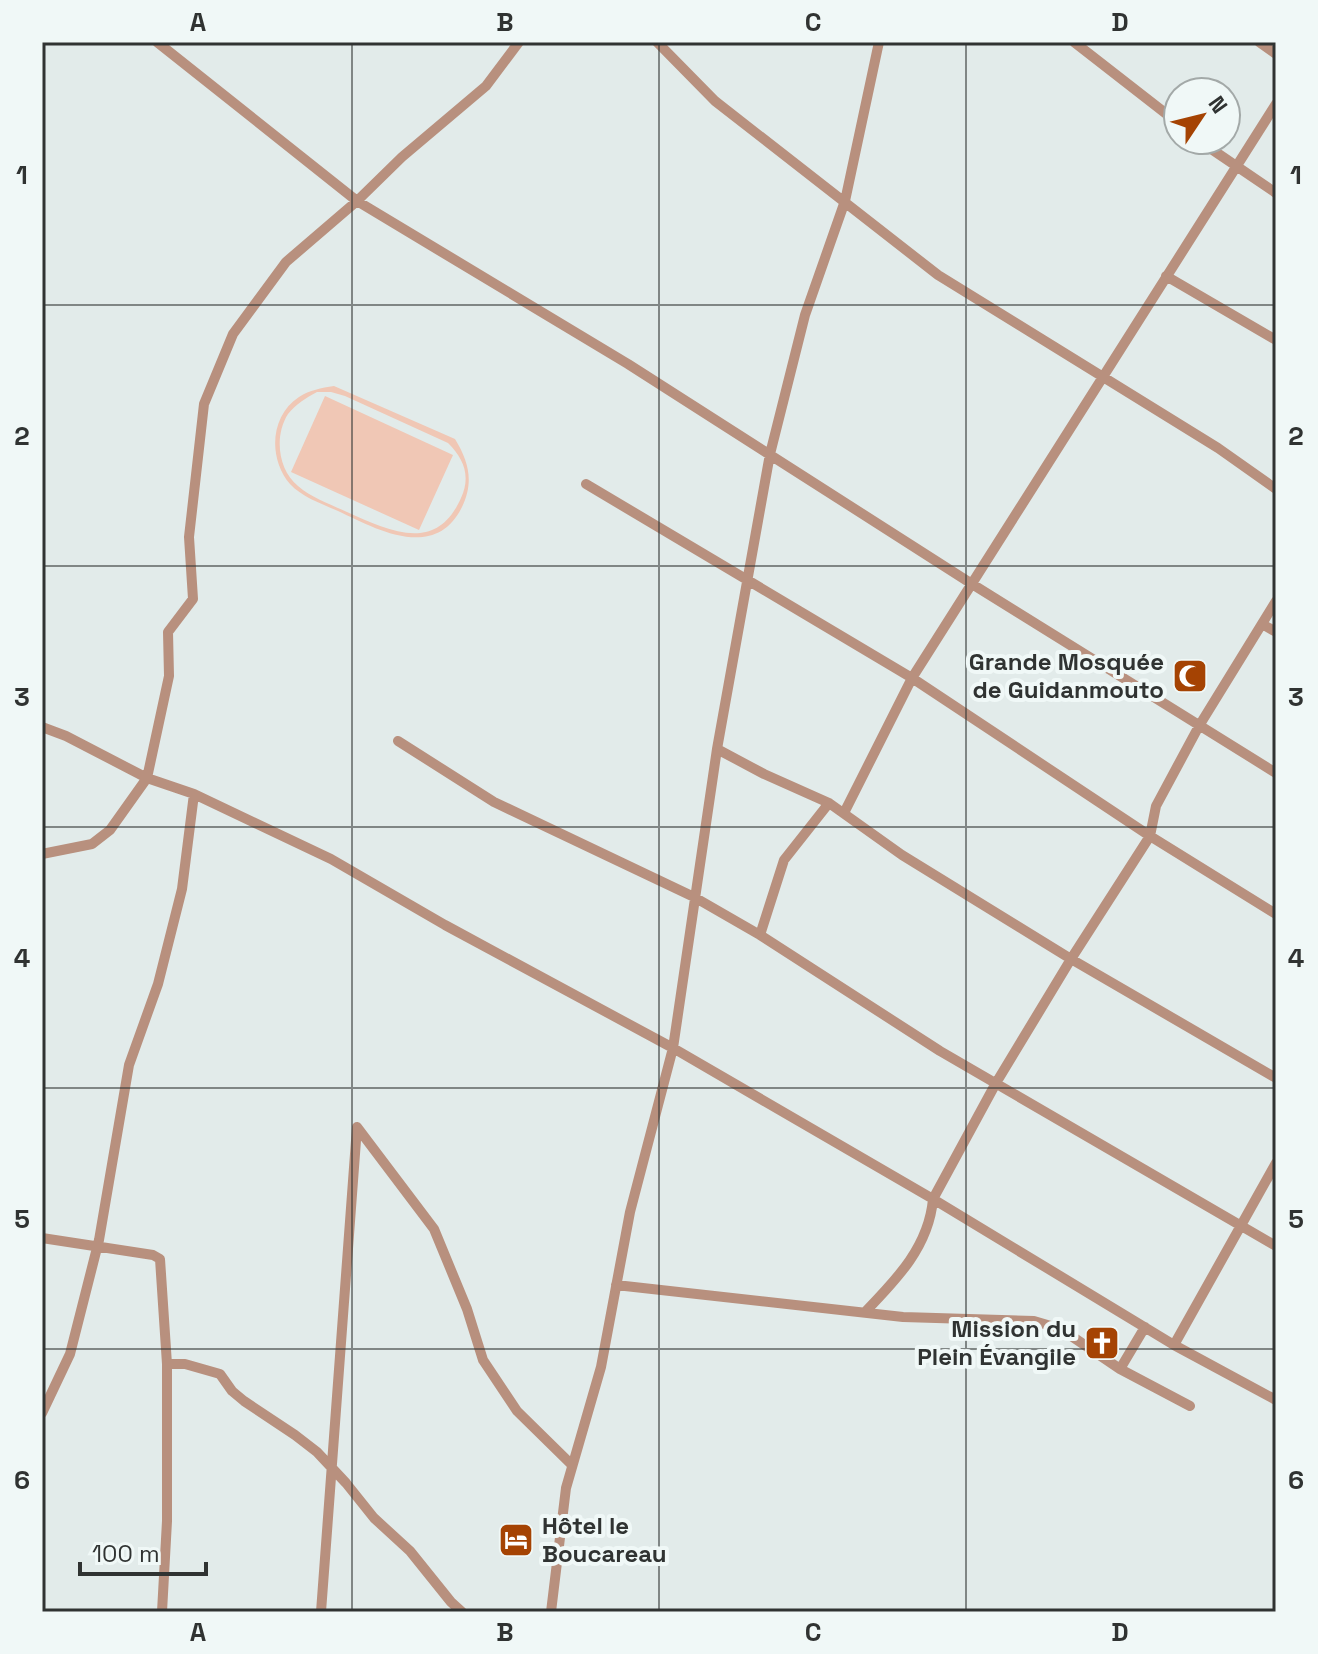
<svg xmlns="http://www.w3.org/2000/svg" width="1318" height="1654" font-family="'Space Grotesk',sans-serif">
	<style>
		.pitch { fill: #f0c7b5; fill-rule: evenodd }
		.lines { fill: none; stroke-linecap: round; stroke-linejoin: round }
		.minor { stroke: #b8907e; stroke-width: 10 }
		.grid { fill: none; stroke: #303332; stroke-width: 2; stroke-opacity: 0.55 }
		.labels { text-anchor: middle; stroke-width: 8; stroke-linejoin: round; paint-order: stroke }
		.poi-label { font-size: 24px; font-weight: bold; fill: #303332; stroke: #f0f8f7; text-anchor: end }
		.neatline { fill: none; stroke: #303332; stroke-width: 3 }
		.grid-label { font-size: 26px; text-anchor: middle; font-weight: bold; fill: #303332 }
	</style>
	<rect width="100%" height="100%" fill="#e2ebea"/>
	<!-- pitch -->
	<path class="pitch" d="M334,386l121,53c14,23 19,43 7,68 -27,55 -86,22 -124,4 -16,-7 -36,-14 -48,-27 -22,-26 -20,-68 9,-87 11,-7 22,-9 35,-11zM317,392h14l14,4 103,47c16,16 23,33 13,55 -25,57 -73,32 -114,14 -17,-8 -35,-14 -49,-26 -20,-16 -24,-50 -10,-72 8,-10 18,-16 29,-22z
		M325,396l128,59 -34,75 -128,-58z"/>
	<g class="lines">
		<!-- minor -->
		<path class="minor" d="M157,42l200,159 271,163 344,220 304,189
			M657,42l58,59 223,174 280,173 58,41
			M1074,42l104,81
			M1259,42l17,12
			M1198,140l78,53
			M1166,276l110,64
			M586,484l326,194 238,158 126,78
			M1262,624l14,8
			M42,727l24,9 81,42 47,16 137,65 114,66 228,123 260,151 241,146 102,55
			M398,741l96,61 200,95 66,38 180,116 336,195
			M717,749l47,25 65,29 73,52 169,104 205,119
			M844,813l68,-135 364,-574
			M42,854l50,-10 18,-14 37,-52 22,-102 -1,-44 25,-33 -4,-62 15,-133 29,-70 53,-72 71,-61 45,-44 84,-71 33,-44
			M760,935l24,-75 45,-57
			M357,1127l77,102 33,80 16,51 34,51 55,54
			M42,1238l111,17 7,4 7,105h18l35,10 12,17 12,10 51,34 22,17 29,31 28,35 36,33 41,51 11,10
			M616,1285l287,32 131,4 27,8 59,40 70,37
			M866,1311c31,-32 63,-65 67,-112l63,-116 75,-124 79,-123 6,-30 43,-80 77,-125
			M1174,1345l102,-182
			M1120,1369l25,-42
			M42,1413l28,-59 29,-114 30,-175 29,-81 24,-95 12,-95
			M162,1612l5,-91v-157
			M321,1612l36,-485
			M551,1612l15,-124 35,-121 29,-155 43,-164 44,-299 53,-295 35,-139 40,-114 34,-159"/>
	</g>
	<!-- grid -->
	<path class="grid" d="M352,42v1570M659,42v1570M966,42v1570M42,305h1234M42,566h1234M42,827h1234M42,1088h1234M42,1349h1234"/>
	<!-- icons -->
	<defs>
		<g id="mosque-square" transform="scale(1.8)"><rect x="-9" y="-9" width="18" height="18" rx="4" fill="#a54303" stroke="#f0f8f7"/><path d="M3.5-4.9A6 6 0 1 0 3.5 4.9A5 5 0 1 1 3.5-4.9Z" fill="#fff"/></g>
		<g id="church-square" transform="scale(1.8)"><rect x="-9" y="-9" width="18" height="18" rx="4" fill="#a54303" stroke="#f0f8f7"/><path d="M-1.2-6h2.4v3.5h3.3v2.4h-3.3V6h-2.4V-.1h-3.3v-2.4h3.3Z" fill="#fff"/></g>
		<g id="hotel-square" transform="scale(1.8)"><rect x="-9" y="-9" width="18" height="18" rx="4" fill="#a54303" stroke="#f0f8f7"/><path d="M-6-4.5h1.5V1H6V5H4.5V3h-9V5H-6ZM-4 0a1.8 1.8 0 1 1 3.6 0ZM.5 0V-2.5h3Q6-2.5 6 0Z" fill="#fff"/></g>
	</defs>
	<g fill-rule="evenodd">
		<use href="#mosque-square" x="1190" y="676"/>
		<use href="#church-square" x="1102" y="1343"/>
		<use href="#hotel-square" x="516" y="1540"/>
	</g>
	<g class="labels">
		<!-- poi labels -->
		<g class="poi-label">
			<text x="1164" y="670">Grande Mosquée<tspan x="1164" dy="28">de Guidanmouto</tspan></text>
			<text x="1076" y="1337">Mission du<tspan x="1076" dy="28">Plein Évangile</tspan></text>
			<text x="542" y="1534" text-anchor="start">Hôtel le<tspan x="542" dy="28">Boucareau</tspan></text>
		</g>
	</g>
	<!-- border -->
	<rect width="1318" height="1654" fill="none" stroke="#f0f8f7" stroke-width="88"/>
	<!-- north arrow -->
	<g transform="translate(1202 116) rotate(55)"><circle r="38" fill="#f0f8f7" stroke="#a3a9a8" stroke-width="2"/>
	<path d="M0-6L14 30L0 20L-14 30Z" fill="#a54303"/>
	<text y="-12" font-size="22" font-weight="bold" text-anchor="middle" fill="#303332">N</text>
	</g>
	<!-- scale -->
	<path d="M80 1562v12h126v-12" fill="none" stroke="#303332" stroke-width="4"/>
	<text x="92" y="1562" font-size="24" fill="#303332" stroke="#f0f8f7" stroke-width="6" paint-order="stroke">100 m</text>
	<rect x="44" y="44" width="1230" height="1566" class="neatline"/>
	<g class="grid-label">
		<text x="198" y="31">A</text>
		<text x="505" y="31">B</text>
		<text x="813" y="31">C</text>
		<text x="1120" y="31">D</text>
		<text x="22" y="184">1</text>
		<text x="1296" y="184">1</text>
		<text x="22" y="445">2</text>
		<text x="1296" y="445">2</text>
		<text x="22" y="706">3</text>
		<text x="1296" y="706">3</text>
		<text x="22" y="967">4</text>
		<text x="1296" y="967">4</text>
		<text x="22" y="1228">5</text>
		<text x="1296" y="1228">5</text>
		<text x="22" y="1489">6</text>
		<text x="1296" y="1489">6</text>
		<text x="198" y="1641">A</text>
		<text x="505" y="1641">B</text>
		<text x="813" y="1641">C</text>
		<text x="1120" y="1641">D</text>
	</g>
</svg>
